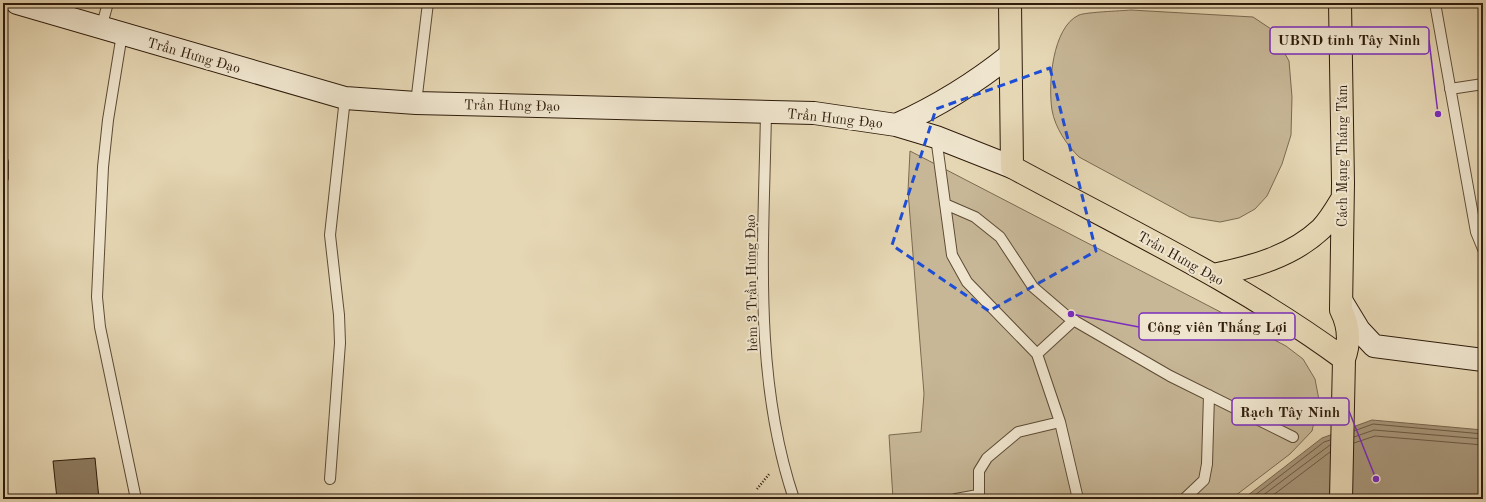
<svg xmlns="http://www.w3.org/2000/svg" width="1486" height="502" font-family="'Old Standard TT',serif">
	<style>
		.green { fill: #c7b797; stroke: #7b6a51 }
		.water { fill: #a8977b; stroke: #78664e }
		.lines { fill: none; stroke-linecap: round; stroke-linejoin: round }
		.shore { stroke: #6c5a43; stroke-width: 1 }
		.building { fill: #8e7d63; stroke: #2f1c0b }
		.lane-casing { stroke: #5d4b35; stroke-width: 12 }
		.secondary-casing { stroke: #2f1c0b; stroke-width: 24 }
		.primary-casing { stroke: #2f1c0b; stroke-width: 24 }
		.path { stroke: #2f1c0b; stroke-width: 2.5; stroke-dasharray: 1 2; stroke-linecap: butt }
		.lane { stroke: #efe5ce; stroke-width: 10 }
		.secondary { stroke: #efe5ce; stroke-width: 22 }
		.primary { stroke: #e6d7b4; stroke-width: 22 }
		.marked { fill: none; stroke: #1d4ed8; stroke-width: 3; stroke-dasharray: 8 5; stroke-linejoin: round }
		.labels { text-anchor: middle; stroke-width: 4; stroke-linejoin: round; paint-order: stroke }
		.street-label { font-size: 14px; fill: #2f1c0b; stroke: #efe5ce }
		.leader { fill: none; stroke: #7b2cbf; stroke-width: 1.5 }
		.callout-dot { fill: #7b2cbf; stroke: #efe5ce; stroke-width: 1.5 }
		.callout { fill: #efe5ce; stroke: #7b2cbf; stroke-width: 1.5 }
		.callout-label { font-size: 15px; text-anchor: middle; font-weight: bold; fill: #2f1c0b }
	</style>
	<rect width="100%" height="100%" fill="#e6d7b4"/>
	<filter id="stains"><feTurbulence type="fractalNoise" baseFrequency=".005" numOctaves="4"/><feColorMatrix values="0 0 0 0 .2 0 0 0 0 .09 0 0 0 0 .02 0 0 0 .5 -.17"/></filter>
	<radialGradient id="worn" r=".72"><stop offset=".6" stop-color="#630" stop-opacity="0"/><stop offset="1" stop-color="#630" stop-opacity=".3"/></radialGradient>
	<!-- green -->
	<path class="green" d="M1131,10l122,7 18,12 18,32 3,36 -1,38 -9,29 -15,32 -12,13 -16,9 -19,4 -30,-5 -111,-60c-12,-12 -24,-29 -27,-47 -4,-25 0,-83 27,-95 8,-3 41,-4 52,-5z
		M910,151l376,195 17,13 12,20 4,21 -7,31 -22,23 -59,45h-338l-4,-64 32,-3 3,-38 -16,-203z"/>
	<!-- water -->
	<path class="water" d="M1372,420l111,10v69h-240l79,-61z"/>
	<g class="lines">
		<!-- shore -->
		<path class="shore" d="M1354,431l19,-7 110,10
			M1354,437l20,-7 109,9
			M1354,443l21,-7 108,9
			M1250,499l74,-57 6,-2
			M1258,499l72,-54
			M1268,499l62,-47"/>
	</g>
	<!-- building -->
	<path class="building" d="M95,458l4,41h-42l-4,-38z"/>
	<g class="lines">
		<!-- lane casing -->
		<g class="lane-casing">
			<path id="lane" d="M1435,3l41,229 7,17
				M101,28l7,-25
				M122,34l-14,86 -5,47 -6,130 3,30 36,172
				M1450,89l33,-5
				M416,103l12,-100
				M766,111c-2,130 -14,263 28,388
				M936,137l16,118 15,27 70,72 23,68 18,77
				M3,162v16
				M945,204l30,13 25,20 33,50 35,30 102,59 123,61
				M1037,354l37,-34
				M330,479l10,-136 -1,-28 -9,-80 15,-137
				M956,499l22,-4
				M979,499v-28l8,-13 31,-26 42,-10
				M1184,499l20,-19 3,-16 2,-69"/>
		</g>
		<!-- secondary casing -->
		<g class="secondary-casing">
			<path id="secondary" d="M17,3l328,95 71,5 398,10 82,12 40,12 76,30
				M896,125c42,-19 78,-41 114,-70
				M1342,302l17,28 15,16 109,14"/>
		</g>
		<!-- primary casing -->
		<g class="primary-casing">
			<path id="primary" d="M1010,3l2,164c112,61 229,116 332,192
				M1340,3l3,180 -2,127c8,16 9,33 3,49l-3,140
				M1213,275c39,-8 78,-18 108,-46 8,-8 15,-20 21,-30"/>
		</g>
		<!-- path -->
		<path class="path" d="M757,489l13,-16"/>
		<!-- lane -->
		<use href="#lane" class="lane"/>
		<!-- secondary -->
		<use href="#secondary" class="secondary"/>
		<!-- primary -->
		<use href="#primary" class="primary"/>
	</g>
	<!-- marked area -->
	<path class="marked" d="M1050,68l46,183 -107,60 -97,-66 44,-136z"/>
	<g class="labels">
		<!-- street labels -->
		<g class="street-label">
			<text transform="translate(194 55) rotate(16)" y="5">Trần Hưng Đạo</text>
			<text transform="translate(512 105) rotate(1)" y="5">Trần Hưng Đạo</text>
			<text transform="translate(835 118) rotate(6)" y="5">Trần Hưng Đạo</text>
			<text transform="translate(1342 156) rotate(-90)" y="5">Cách Mạng Tháng Tám</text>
			<text transform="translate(1181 258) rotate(29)" y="5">Trần Hưng Đạo</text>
			<text transform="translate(751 283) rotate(-91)" y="5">hẻm 3 Trần Hưng Đạo</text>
		</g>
	</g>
	<!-- callouts -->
	<path class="leader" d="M1438 114L1429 40M1071 314L1139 327M1376 479L1349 411"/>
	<g class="callout-dot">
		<circle cx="1438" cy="114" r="4"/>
		<circle cx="1071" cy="314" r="4"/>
		<circle cx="1376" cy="479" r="4"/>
	</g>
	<g class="callout">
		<rect x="1270" y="27" width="159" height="27" rx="4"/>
		<rect x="1139" y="313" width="156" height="27" rx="4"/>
		<rect x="1232" y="398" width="117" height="27" rx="4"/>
	</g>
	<g class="callout-label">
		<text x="1349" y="45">UBND tỉnh Tây Ninh</text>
		<text x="1217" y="332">Công viên Thắng Lợi</text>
		<text x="1290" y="417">Rạch Tây Ninh</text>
	</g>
	<!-- margin -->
	<rect width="1486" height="502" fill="none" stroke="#e6d7b4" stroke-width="16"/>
	<rect x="4" y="4" width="1478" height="494" fill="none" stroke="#2f1c0b" stroke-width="2"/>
	<rect x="8" y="8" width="1470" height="486" fill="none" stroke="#2f1c0b"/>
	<rect width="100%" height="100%" filter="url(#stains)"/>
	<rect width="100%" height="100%" fill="url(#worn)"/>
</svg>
